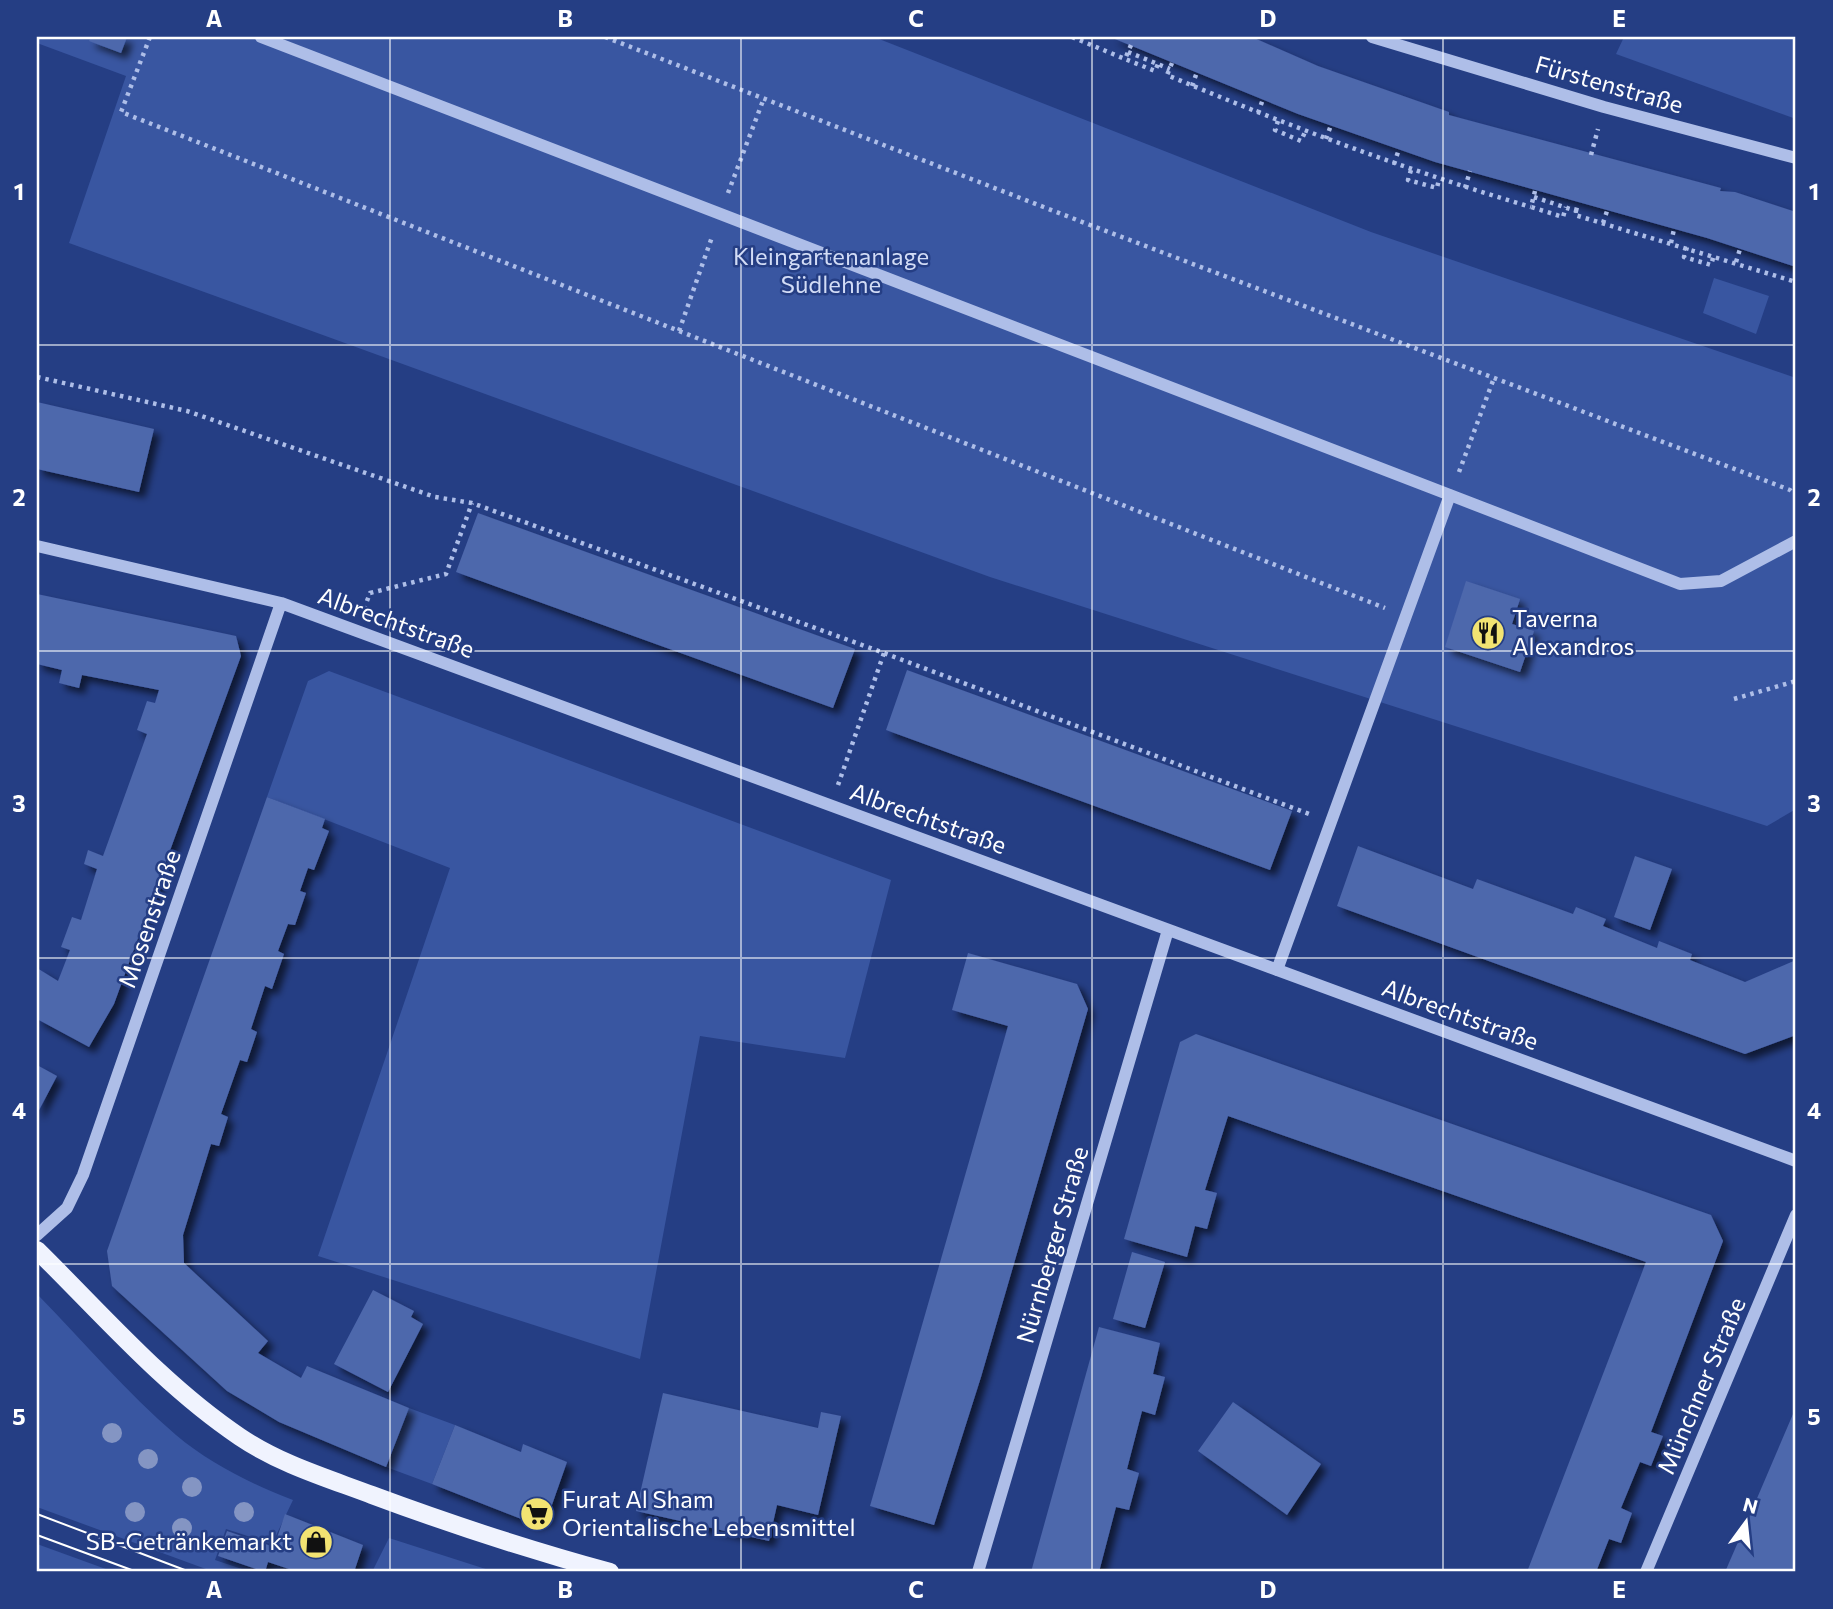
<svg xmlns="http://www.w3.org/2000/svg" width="1833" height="1609" font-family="Commissioner,sans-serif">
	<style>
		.green { fill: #3956a1 }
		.building { fill: #4d67ac; filter: url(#shadow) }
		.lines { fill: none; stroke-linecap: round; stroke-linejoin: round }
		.path { stroke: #aebee8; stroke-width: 4.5; stroke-dasharray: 3.5 5; stroke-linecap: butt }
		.minor { stroke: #aebee8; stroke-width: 12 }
		.major { stroke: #f0f3fe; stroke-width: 18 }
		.tram { stroke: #fff; stroke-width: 2 }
		.tree { fill: #8495c3 }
		.grid { fill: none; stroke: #fff; stroke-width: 2; stroke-opacity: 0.55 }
		.labels { text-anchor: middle; stroke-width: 5; stroke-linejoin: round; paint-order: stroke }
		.street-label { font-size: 24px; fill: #fff; stroke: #253e84 }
		.park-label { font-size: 24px; fill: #d2dcf6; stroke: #253e84 }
		.poi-label { font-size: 24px; fill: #fff; stroke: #253e84; text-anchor: start }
		.neatline { fill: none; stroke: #fff; stroke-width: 2.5 }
		.grid-label { font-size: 23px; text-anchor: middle; font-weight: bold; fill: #fff }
	</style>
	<defs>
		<filter id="shadow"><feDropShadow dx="6" dy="6" stdDeviation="3.5" flood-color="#0009"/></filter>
	</defs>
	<rect width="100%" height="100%" fill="#253e84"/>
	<!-- green -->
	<path class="green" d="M37,37h837l497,195 425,146v431l-29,17 -777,-249 -921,-334 57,-167 -89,-33z
		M1624,37h172v82l-180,-65z
		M1714,278l55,18 -13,38 -53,-21z
		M329,671l562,209 -46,178 -145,-22 -60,323 -322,-103 132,-388 -183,-71 41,-116z
		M37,1294c45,46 90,99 139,141 33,28 77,50 117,65l-21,44 -46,-15 -11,31 36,12h-37l-177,-65z
		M409,1408l46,17 -23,59 -46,-17z
		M389,1538l106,34h-123z
		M37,1544l77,28h-77z"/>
	<!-- building -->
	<path class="building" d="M91,37h36l-6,16 -32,-12z
		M1110,37h142l66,29 131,46v3l272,73 -1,3 15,1 61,20v55l-89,-29 -272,-76 -137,-48z
		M37,402l117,27 -15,63 -102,-23z
		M478,513l377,136 -22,59 -377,-136z
		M1466,581l54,18 -8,25 22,7 -14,41 -75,-25z
		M37,594l199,42 5,20 -127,348 -25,43 -52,-28v-51l21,13 12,-31 -9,-3 11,-30 9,3 16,-51 -13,-5 4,-14 15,6 44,-122 -10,-4 10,-29 8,2 4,-13 -77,-15 -3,13 -20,-5 3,-13 -25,-6z
		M907,670l385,141 -22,59 -384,-140z
		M267,797l58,22 -3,9 7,3 -15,39 -6,-2 -8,23 6,2 -11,32 -7,-1 -10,27 6,3 -12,35 -7,-3 -14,43 6,3 -10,30 -7,-2 -19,54 7,3 -9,29 -8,-2 -28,91 1,28 84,78 -10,12 43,25 6,-12 102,42 -23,59 -107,-45 -52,-31 -115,-105 -5,-35z
		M1358,846l115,43 4,-10 96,35 3,-7 30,12 -3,7 54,22 2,-7 33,13 -2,6 55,22 51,-22v75l-51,19 -408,-148z
		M1635,856l37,13 -22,61 -36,-13z
		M968,953l109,31 11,25 -107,368 -47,148 -64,-19 138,-480 -56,-16z
		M1196,1034l515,181 12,26 -72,191 12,4 -12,30 -11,-4 -19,46 11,5 -11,30 -12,-4 -13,33h-69l119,-310 -418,-146 -23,74 12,3 -10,36 -12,-3 -8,31 -63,-18 56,-197z
		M37,1065l20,11 -20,38z
		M1132,1252l33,10 -20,66 -32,-9z
		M373,1290l41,21 -3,6 12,7 -35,68 -54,-28z
		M1099,1327l61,16 -7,31 12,3 -10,38 -13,-4 -15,58 12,4 -10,37 -13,-3 -17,65h-68z
		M663,1393l155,35 3,-16 20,4 -23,99 -41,-10 -8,36 -133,-30z
		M1233,1402l88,62 -34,51 -89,-64z
		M1796,1407v165h-71l30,-69z
		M455,1425l66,27 2,-8 44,18 -20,57 -13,5 -102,-40z
		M285,1514l78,31 -9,27h-56l-30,-10 -3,10 -47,-16 9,-25 47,16z"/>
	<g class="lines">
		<!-- path -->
		<path class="path" d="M150,37l-29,75 1264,496
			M605,37l485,188 700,265 6,6
			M1072,37l53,22
			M1131,45l-6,14 30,12 3,-7
			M1128,52l42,17
			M1172,63l-5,12c119,50 239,95 364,132
			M1192,86l5,-14
			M1258,113l5,-14
			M1278,121l-3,9 26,11 4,-9
			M1326,139l5,-14
			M1591,155l7,-26
			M1394,164l5,-15
			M1411,170l-3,10 29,8 2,-9
			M1465,188l5,-17
			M1535,191l-4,16 32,10 3,-10
			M728,193l36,-95
			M1534,197l42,14 -1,4 221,67
			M1576,211l2,-8
			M1603,223l4,-12
			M1671,243l3,-14
			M1687,247l-3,10 27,8 3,-10
			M1736,262l4,-13
			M679,331l33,-94
			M37,377l150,34 248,86 37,6 412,150 425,161
			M1459,472l35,-94
			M364,609l6,-16 76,-19 26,-71
			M1734,699l62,-18
			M838,785l46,-132"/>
		<!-- minor -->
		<path class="minor" d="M261,37l1189,458
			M1372,37l232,70 192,51
			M37,546l244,57 1515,558
			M1277,970l173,-475 230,89 41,-3 75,-40
			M37,1235l30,-27 16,-33 198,-572
			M978,1572l190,-642
			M1646,1572l150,-357"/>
		<!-- major -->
		<path class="major" d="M37,1250c65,64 127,136 203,187 40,27 87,41 132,58 78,29 157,55 238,77"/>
		<!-- tram -->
		<path class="tram" d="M37,1514l153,58
			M37,1535l100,37"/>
	</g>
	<!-- trees -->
	<g class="tree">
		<circle cx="112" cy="1433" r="10"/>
		<circle cx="148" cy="1459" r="10"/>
		<circle cx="192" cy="1487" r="10"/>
		<circle cx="135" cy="1512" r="10"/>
		<circle cx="244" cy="1512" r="10"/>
		<circle cx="182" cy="1528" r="10"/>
	</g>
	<!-- grid -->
	<path class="grid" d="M390,37v1535M741,37v1535M1092,37v1535M1443,37v1535M37,345h1759M37,651h1759M37,958h1759M37,1264h1759"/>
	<!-- icons -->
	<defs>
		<g id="restaurant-disc" transform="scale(1.75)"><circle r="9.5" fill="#f2e372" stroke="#253e84"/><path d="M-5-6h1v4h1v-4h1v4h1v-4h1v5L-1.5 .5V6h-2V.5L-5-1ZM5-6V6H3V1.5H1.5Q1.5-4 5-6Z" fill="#111"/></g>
		<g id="supermarket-disc" transform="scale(1.75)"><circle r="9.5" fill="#f2e372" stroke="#253e84"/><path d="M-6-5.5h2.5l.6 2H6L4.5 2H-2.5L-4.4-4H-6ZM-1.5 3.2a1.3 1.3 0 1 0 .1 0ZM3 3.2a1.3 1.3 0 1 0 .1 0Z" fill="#111"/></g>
		<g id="shop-disc" transform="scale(1.75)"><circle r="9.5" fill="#f2e372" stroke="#253e84"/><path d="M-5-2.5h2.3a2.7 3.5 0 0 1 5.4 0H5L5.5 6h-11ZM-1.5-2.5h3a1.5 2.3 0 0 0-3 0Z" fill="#111"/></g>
	</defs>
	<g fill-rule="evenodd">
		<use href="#restaurant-disc" x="1488" y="633"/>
		<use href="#supermarket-disc" x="537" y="1514"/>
		<use href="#shop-disc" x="316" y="1542"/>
	</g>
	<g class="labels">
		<!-- street labels -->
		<g class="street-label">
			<text transform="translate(1609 85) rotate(16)" y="8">Fürstenstraße</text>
			<text transform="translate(396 623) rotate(20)" y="8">Albrechtstraße</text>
			<text transform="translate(928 819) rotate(20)" y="8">Albrechtstraße</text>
			<text transform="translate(150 919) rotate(-71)" y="8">Mosenstraße</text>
			<text transform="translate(1460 1015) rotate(20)" y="8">Albrechtstraße</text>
			<text transform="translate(1053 1245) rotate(-74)" y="8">Nürnberger Straße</text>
			<text transform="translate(1702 1386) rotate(-67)" y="8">Münchner Straße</text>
		</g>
		<!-- park labels -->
		<g class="park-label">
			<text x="831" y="265">Kleingartenanlage<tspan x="831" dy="28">Südlehne</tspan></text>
		</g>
		<!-- poi labels -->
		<g class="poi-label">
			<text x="1512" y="627">Taverna<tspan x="1512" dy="28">Alexandros</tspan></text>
			<text x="562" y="1508">Furat Al Sham<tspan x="562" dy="28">Orientalische Lebensmittel</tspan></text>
			<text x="292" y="1550" text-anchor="end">SB-Getränkemarkt</text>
		</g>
	</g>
	<!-- border -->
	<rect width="1833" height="1609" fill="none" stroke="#253e84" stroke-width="77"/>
	<!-- north arrow -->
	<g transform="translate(1746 1522) rotate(15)" stroke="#253e84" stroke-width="5" paint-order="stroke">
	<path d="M0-5L12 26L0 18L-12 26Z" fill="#ffffff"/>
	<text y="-10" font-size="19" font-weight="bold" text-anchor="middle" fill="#ffffff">N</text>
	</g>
	<rect x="38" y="38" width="1756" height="1532" class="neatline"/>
	<g class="grid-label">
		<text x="214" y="27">A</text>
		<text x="565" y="27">B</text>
		<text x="916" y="27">C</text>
		<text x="1268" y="27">D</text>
		<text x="1619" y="27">E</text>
		<text x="19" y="200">1</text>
		<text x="1814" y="200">1</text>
		<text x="19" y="506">2</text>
		<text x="1814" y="506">2</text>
		<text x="19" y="812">3</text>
		<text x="1814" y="812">3</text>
		<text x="19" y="1119">4</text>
		<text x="1814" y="1119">4</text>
		<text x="19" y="1425">5</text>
		<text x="1814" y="1425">5</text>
		<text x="214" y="1598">A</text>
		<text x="565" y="1598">B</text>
		<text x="916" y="1598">C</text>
		<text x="1268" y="1598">D</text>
		<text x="1619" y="1598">E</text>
	</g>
</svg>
